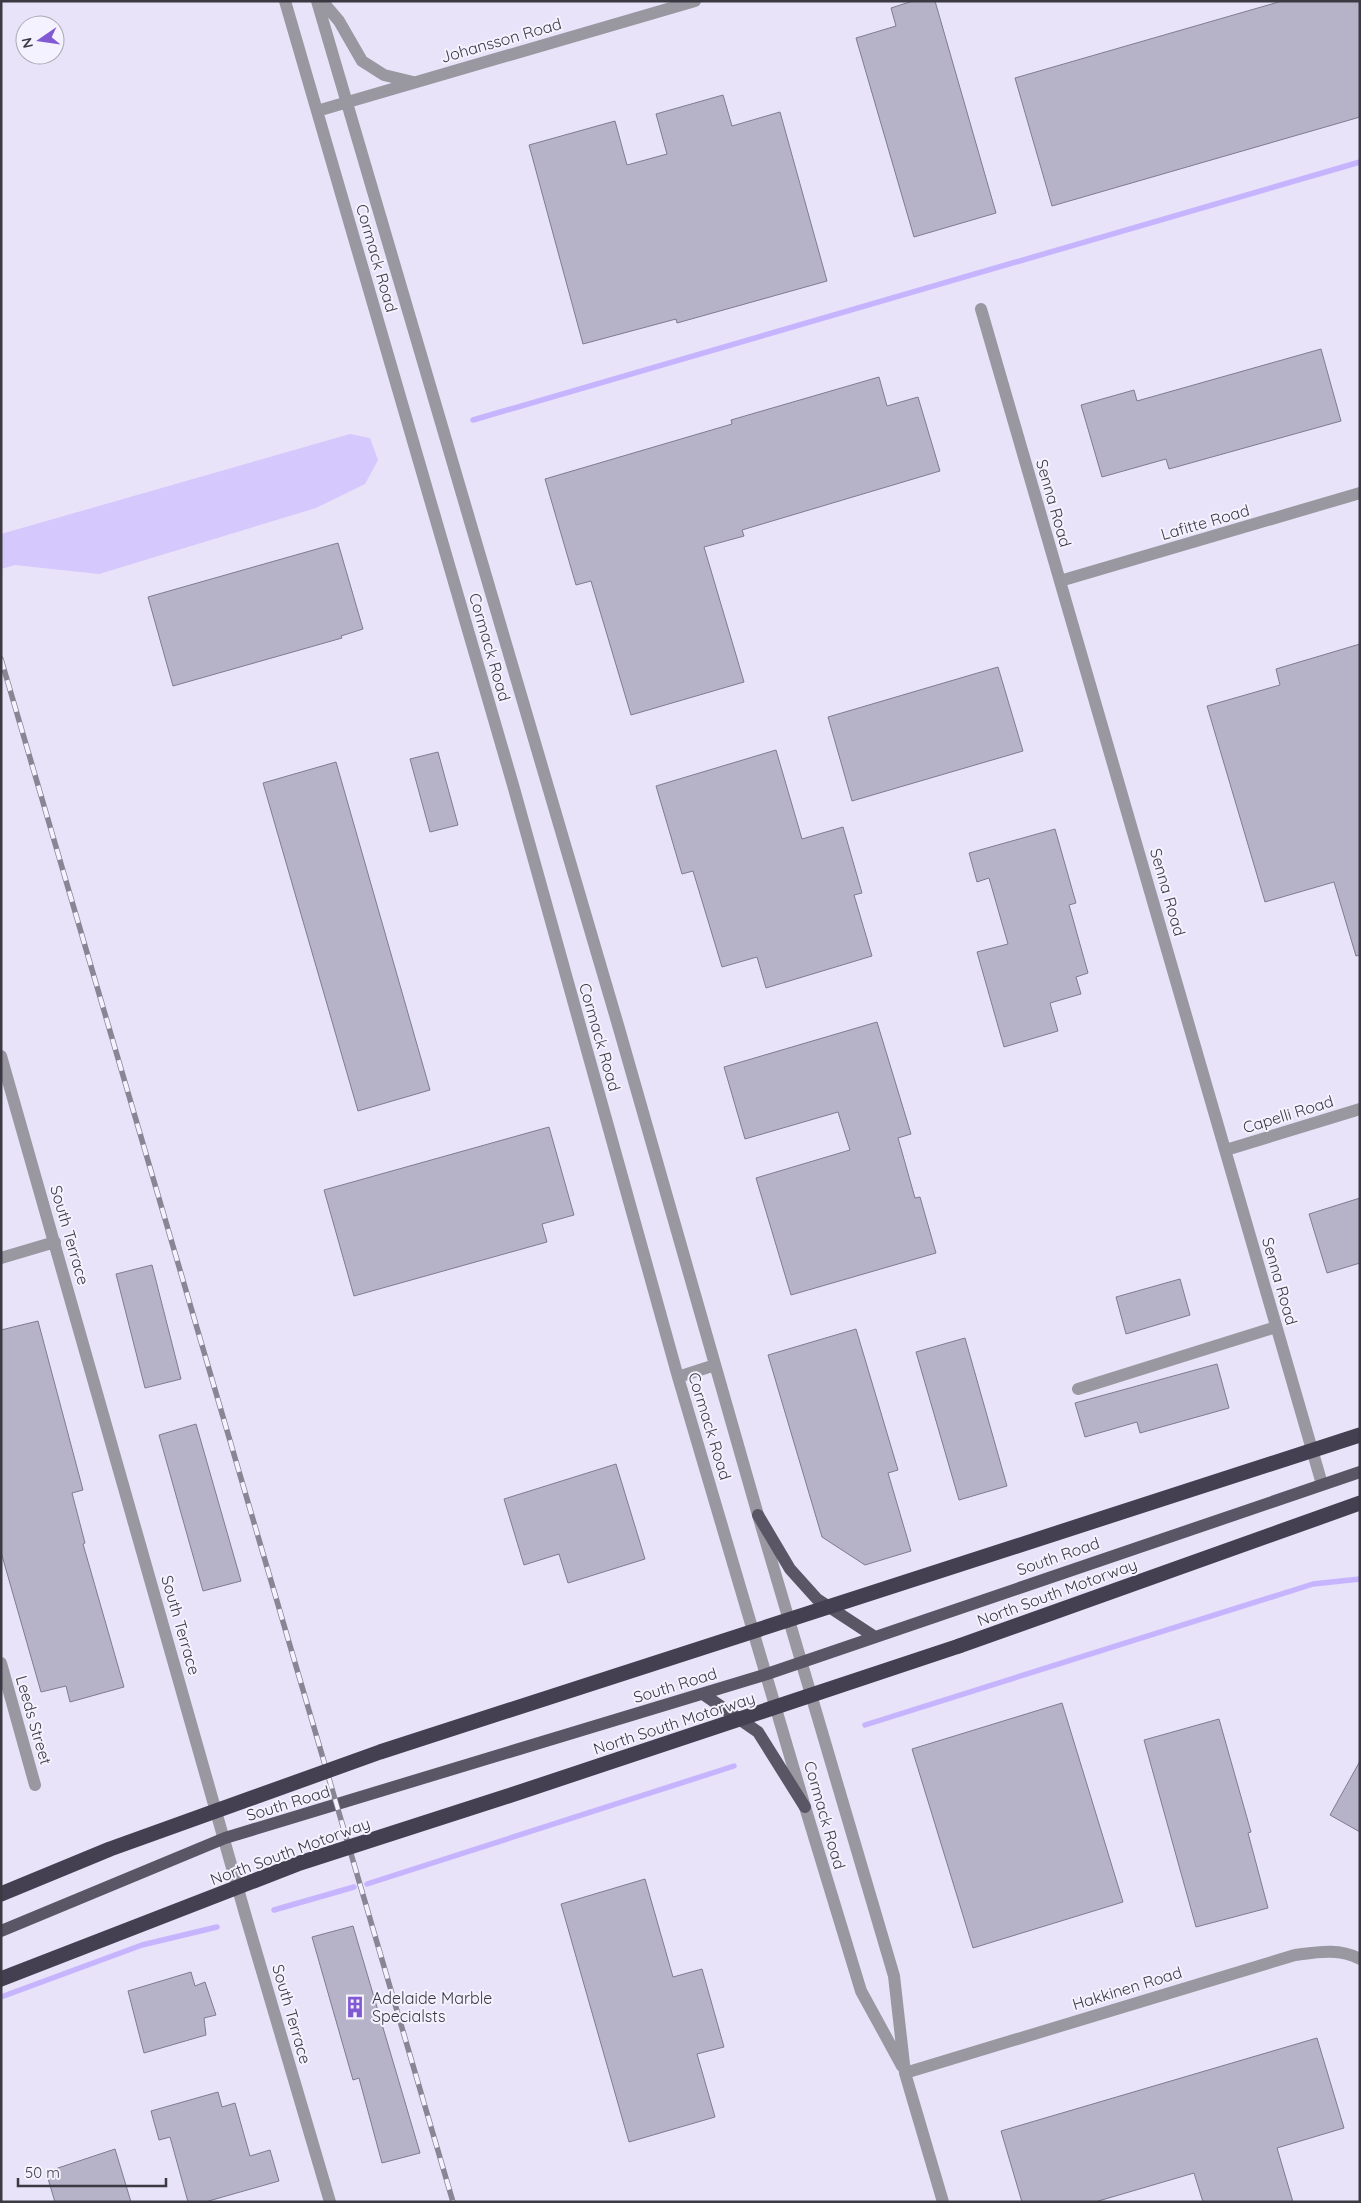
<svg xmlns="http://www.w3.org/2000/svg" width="1361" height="2203" font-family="Quicksand,sans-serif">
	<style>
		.green { fill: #d4c8fc }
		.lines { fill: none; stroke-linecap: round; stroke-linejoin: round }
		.stream { stroke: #c6b4fe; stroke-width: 5.5 }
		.building { fill: #b6b2c7; stroke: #807c8f }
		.minor { stroke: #9997a0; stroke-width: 12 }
		.major { stroke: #5a5666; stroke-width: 12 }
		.highway { stroke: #444051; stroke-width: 15 }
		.rail-casing { stroke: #888594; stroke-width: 5.5 }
		.rail { stroke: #f5f2ff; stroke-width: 4; stroke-dasharray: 11; stroke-linecap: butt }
		.highway-bridge { stroke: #444051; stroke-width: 15 }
		.labels { text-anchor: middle; stroke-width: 4; stroke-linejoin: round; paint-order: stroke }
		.street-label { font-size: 16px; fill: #3b3942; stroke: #f5f2ff }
		.poi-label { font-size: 16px; fill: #3b3942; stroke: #f5f2ff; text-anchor: start }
	</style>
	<rect width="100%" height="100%" fill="#e8e3f9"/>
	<!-- green -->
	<path class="green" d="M350,434l20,4 8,22 -13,24 -49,24 -217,66 -84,-9 -14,4v-35z"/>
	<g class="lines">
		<!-- stream -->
		<path class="stream" d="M473,420l887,-258
			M865,1725l448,-141 47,-5
			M367,1884l367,-118
			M274,1910l80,-23
			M1,1997l141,-52 75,-18"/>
	</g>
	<!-- building -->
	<path class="building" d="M913,1h22l61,212 -82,24 -58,-199 40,-12 -5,-18z
		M1282,1h78v116l-308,89 -37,-128z
		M723,95l9,31 48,-14 47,169 -150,42 -1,-4 -93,25 -54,-199 86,-24 12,44 40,-11 -11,-40z
		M1321,349l20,72 -172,48 -3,-10 -64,18 -21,-72 53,-15 3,11z
		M879,377l8,29 31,-9 22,74 -198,59 2,6 -40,11 40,135 -113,33 -40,-134 -15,4 -31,-106 187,-55 -1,-4z
		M338,543l25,86 -22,7 1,2 -169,48 -25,-89z
		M1360,644v311l-4,1 -22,-74 -69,20 -58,-196 73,-21 -4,-16z
		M998,667l25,84 -171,50 -24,-84z
		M776,750l26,89 41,-12 19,66 -8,2 18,61 -106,32 -9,-31 -35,10 -29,-96 -11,3 -26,-88z
		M438,752l20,73 -28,7 -20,-73z
		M336,762l94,328 -72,21 -95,-328z
		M1055,829l21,74 -7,2 19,68 -12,4 5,17 -31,9 8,28 -54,16 -27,-95 31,-8 -19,-66 -12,4 -8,-29z
		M877,1022l34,112 -13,4 17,60 5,-1 16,56 -145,42 -35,-117 94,-28 -12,-38 -93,27 -21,-72z
		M549,1127l25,88 -32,9 5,18 -193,54 -30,-106z
		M1360,1198v65l-33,10 -18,-59z
		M152,1265l29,114 -36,9 -29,-114z
		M1180,1279l10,36 -64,19 -10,-37z
		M38,1321l45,169 -11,3 13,50 -2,1 41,143 -54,15 -4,-16 -25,6 -40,-140v-222z
		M856,1329l42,141 -10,3 23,78 -46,14 -43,-28 -54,-182z
		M965,1338l42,148 -48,14 -43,-148z
		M1217,1364l12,44 -89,25 -3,-11 -52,15 -10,-34z
		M196,1424l45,157 -38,10 -44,-156z
		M616,1464l29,95 -77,24 -9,-29 -35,11 -20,-66z
		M1062,1703l61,199 -150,46 -61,-199z
		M1219,1719l32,113 -3,1 20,75 -72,19 -52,-187z
		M1360,1761v71l-30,-17z
		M645,1879l28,98 29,-8 22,78 -27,7 18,63 -86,25 -68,-238z
		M353,1926l67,227 -38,10 -23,-85 -6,2 -41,-143z
		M191,1972l4,14 10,-4 11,33 -12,3 2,17 -62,18 -16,-62z
		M1317,2038l27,90 -67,20 16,54h-90l-9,-29 -99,29h-73l-21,-71z
		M218,2092l4,15 13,-4 15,53 20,-6 9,31 -74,21h-17l-18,-65 -11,3 -8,-29z
		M115,2149l16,53h-76l-9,-30z"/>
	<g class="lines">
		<!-- minor -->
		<path class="minor" d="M285,1l228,784 165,592 127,430 56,184 41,75
			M317,1l301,1024 140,490 136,461 11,97 38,129
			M322,1l17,20 23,40 22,14 29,7
			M317,111l378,-110
			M981,309l341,1175
			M1060,581l300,-88
			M1,1056l245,861 84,285
			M1226,1150l134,-41
			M1,1258l54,-16
			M678,1377l37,-12
			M1078,1389l198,-62
			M1,1663l34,122
			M905,2073l390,-118c23,-3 44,-7 65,4"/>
		<!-- major -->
		<path class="major" d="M758,1515l32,54 27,30 58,38
			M703,1694l55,38 47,75
			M1,1931l224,-93 542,-164 593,-202"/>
		<!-- highway -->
		<path class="highway" d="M959,1646l401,-143"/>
		<!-- rail casing -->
		<g class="rail-casing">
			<path id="rail" d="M1,659l452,1543"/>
		</g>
		<!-- rail -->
		<use href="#rail" class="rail"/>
		<!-- highway-bridge -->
		<path class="highway-bridge" d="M1,1894l109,-45 270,-97 980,-317
			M1,1979l299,-116 208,-67 451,-150"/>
	</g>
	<!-- icons -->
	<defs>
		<g id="building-bare" transform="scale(1.725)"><path d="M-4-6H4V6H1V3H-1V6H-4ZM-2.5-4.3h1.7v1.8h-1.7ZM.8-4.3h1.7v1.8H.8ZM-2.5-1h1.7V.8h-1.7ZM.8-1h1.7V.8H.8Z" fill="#8159d3" stroke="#f5f2ff" stroke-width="2.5" paint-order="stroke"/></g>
	</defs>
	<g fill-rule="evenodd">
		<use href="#building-bare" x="355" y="2007"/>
	</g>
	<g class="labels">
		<!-- street labels -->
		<g class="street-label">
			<text transform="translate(501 40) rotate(-16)" y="6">Johansson Road</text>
			<text transform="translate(377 258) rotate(74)" y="6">Cormack Road</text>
			<text transform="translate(1054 503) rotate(74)" y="6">Senna Road</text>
			<text transform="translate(1205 522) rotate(-16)" y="6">Lafitte Road</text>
			<text transform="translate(490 647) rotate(74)" y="6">Cormack Road</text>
			<text transform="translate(1168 892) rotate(74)" y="6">Senna Road</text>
			<text transform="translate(600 1037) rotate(74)" y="6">Cormack Road</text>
			<text transform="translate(1288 1114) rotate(-17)" y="6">Capelli Road</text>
			<text transform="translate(70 1235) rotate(74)" y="6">South Terrace</text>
			<text transform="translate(1280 1281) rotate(74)" y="6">Senna Road</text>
			<text transform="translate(710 1426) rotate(73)" y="6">Cormack Road</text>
			<text transform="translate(1058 1556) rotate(-19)" y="6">South Road</text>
			<text transform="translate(1057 1592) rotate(-20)" y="6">North South Motorway</text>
			<text transform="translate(181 1625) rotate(74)" y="6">South Terrace</text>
			<text transform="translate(675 1685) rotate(-17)" y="6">South Road</text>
			<text transform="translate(34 1720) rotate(74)" y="6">Leeds Street</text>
			<text transform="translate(674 1723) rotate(-18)" y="6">North South Motorway</text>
			<text transform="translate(288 1803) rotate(-17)" y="6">South Road</text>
			<text transform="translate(825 1815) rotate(74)" y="6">Cormack Road</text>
			<text transform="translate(290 1851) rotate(-20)" y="6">North South Motorway</text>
			<text transform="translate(1127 1988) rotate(-17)" y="6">Hakkinen Road</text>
			<text transform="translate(292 2014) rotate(74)" y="6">South Terrace</text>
		</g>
		<!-- poi labels -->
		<g class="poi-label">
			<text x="372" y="2004">Adelaide Marble<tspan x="372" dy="18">Specialsts</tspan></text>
		</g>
	</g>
	<!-- border -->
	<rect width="1361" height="2203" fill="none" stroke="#3b3942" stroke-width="5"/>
	<!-- north arrow -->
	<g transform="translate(40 40) rotate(257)"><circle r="24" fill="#f5f2ff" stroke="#aba8b3"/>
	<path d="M0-4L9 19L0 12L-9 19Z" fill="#8159d3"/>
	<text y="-8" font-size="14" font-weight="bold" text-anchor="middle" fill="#3b3942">N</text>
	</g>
	<!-- scale -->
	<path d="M18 2178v8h148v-8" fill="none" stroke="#3b3942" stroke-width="2.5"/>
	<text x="25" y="2178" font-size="15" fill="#3b3942" stroke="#f5f2ff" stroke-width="4" paint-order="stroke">50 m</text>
</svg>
